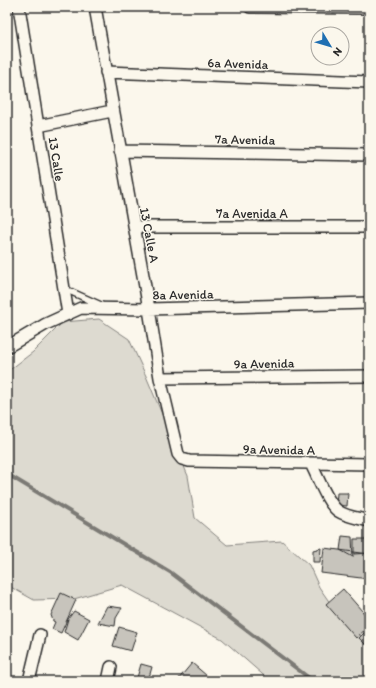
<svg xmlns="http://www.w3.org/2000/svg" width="376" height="688" font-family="Itim,sans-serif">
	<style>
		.green { fill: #dddad0; stroke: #84827e }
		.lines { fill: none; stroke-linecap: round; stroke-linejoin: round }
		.stream { stroke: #7b7a75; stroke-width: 4 }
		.building { fill: #c7c4bc; stroke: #2b2b2b }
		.lane-casing { stroke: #2b2b2b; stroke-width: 8 }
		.street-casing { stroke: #2b2b2b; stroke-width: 14 }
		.lane { stroke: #fbf7ec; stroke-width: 5.5 }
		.street { stroke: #fbf7ec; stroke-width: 11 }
		.labels { text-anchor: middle; stroke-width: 3; stroke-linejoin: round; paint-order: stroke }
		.street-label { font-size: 13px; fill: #2b2b2b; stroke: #fbf7ec }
	</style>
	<rect width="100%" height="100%" fill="#fbf7ec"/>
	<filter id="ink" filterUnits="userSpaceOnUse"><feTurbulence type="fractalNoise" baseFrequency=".025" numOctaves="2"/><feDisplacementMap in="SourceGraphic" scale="8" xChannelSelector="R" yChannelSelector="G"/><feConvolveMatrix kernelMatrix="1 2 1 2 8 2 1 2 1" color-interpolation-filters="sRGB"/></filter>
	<g filter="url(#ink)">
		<!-- green -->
		<path class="green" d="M99,319l30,20 17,37 42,100 7,42 32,27 55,-4 27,24 10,22 27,39 23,15v40h-99l-48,-42 -100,-54 -48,14 -40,1 -27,-15v-213l26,-20 30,-30z"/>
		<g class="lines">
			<!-- stream -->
			<path class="stream" d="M7,474l163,98 143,109"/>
		</g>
		<!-- building -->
		<path class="building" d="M337,493h11l-1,13 -11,-1z
			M342,536l10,1 1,20 -13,-7z
			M354,539h15v14l-15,1z
			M321,548l-1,14h-7v-12z
			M324,548l45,6v25l-48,-6z
			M343,589l26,30v7l-13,12 -30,-34z
			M61,593l15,7 -15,33 -9,-4 3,-7 -2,-1 -2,-6z
			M107,606l15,2 -6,10 -1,8 -17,-3z
			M74,611l15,8 -11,21 -14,-8 4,-13z
			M119,627l18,5 -6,19 -18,-5z
			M366,631l3,6v5l-3,3 -7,-7z
			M192,663l15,13 -1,5h-29z
			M141,664l11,3 -4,14h-12z
			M213,677l7,3v1h-9z
			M112,678l14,2 -15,1z"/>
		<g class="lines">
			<!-- lane casing -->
			<g class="lane-casing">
				<path id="lane" d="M65,289l38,17"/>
			</g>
			<!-- street casing -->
			<g class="street-casing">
				<path id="street" d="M19,7l49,307
					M95,7l54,302 11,69 18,76 4,5 7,2 180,3
					M250,7l119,1
					M106,72l263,10
					M38,126l74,-15
					M120,151l249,4
					M134,227h235
					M7,347l39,-23 35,-16 68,1 220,-6
					M160,378l209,-2
					M311,464c7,13 16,39 27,47 9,6 21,7 31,10
					M29,681l11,-46
					M108,681l3,-14"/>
			</g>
			<!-- lane -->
			<use href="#lane" class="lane"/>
			<!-- street -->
			<use href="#street" class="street"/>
		</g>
	</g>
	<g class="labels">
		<!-- street labels -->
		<g class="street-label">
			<text transform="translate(238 63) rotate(2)" y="5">6a Avenida</text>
			<text transform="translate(245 139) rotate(1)" y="5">7a Avenida</text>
			<text transform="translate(57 159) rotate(81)" y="5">13 Calle</text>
			<text x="252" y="218">7a Avenida A</text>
			<text transform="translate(150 235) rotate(79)" y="5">13 Calle A</text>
			<text transform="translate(183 294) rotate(-1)" y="5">8a Avenida</text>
			<text transform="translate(264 363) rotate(-1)" y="5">9a Avenida</text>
			<text transform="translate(279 449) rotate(1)" y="5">9a Avenida A</text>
		</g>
	</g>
	<!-- margin -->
	<rect width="376" height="688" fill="none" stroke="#fbf7ec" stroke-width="24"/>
	<rect x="12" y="12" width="352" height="664" fill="none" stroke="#2b2b2b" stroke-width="1.5" filter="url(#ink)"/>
	<!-- north arrow -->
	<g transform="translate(330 46) rotate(128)"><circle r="19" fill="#fbf7ec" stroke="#a8a59f"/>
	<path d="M0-3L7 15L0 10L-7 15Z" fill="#1f6fb2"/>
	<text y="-6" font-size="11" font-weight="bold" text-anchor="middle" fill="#2b2b2b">N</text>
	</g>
</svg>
